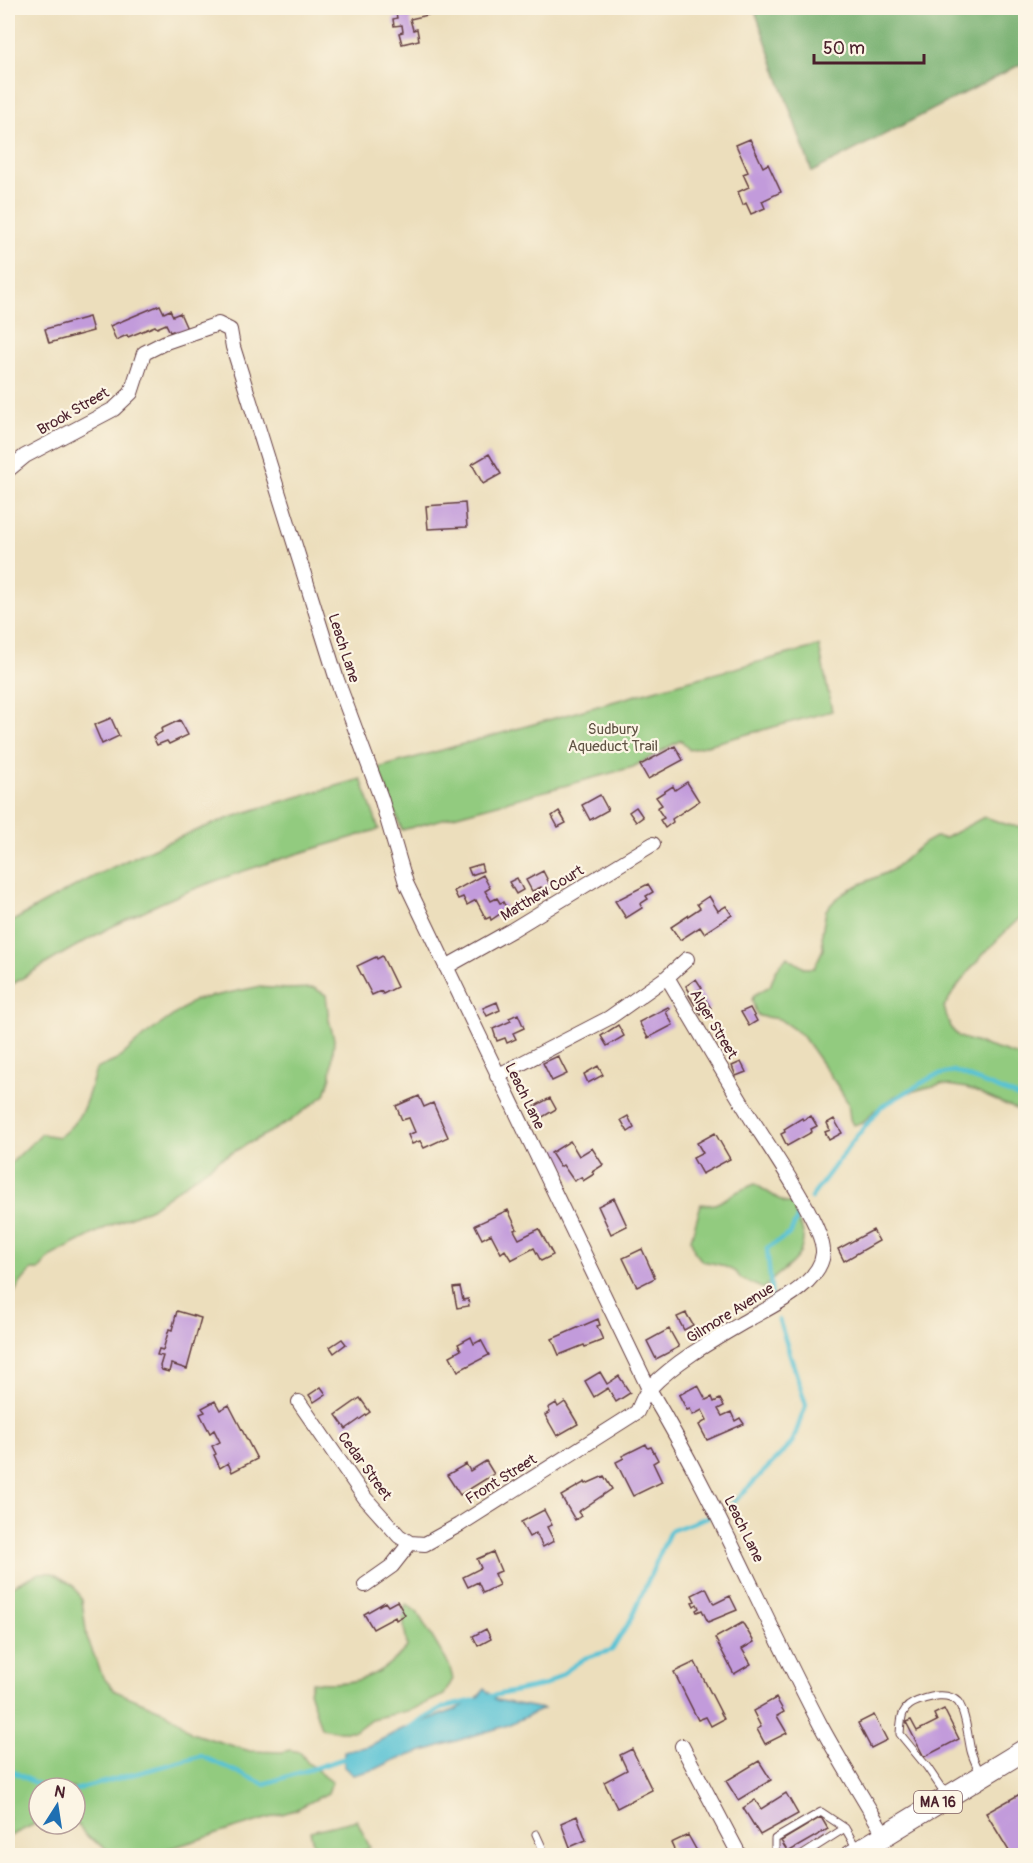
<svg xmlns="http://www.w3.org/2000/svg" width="1033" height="1863" font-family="Pangolin,sans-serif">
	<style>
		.green { fill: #92cb7f; stroke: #6e7555; stroke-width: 1.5 }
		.forest { fill: #75af6e; stroke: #60674c; stroke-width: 1.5 }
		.water { fill: #58c2d4; stroke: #517080; stroke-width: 1.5 }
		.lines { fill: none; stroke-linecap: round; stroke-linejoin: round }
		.stream { stroke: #58c2d4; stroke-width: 4.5 }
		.building { fill: #c29bdb }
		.lane-casing { stroke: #623c41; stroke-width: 9 }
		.street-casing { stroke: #623c41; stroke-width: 16 }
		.primary-casing { stroke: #623c41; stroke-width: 23 }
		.lane { stroke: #fff; stroke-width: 7 }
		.street { stroke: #fff; stroke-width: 14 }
		.primary { stroke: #fff; stroke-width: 21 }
		.labels { text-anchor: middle; stroke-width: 4.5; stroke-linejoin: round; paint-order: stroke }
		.shield { fill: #fcf5e5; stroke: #7f5f63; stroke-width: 1.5 }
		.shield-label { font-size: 14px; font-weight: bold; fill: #4a1f2b }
		.street-label { font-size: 15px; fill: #4a1f2b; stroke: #fcf5e5 }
		.park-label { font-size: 15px; fill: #605344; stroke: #fcf5e5 }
	</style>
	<rect width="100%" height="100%" fill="#fcf5e5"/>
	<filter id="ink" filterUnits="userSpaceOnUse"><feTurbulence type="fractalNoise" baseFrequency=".0167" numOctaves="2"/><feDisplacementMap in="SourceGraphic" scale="12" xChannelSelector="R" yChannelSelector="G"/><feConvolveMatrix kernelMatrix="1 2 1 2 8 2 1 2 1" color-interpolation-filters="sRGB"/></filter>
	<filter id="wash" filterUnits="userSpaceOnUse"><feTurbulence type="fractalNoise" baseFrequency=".008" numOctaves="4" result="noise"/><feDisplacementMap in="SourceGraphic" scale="24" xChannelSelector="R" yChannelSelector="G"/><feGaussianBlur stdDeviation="1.35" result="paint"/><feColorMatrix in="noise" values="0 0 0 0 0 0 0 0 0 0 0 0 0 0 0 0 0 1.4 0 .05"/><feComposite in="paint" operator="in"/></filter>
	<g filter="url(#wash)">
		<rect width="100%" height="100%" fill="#ecdebc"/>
		<!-- green -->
		<path class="green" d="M819,646l13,65 -143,39 -8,-10 -48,27 -231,63 -24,-62 294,-83z
			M361,779l18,50c-56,18 -114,33 -169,54 -72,26 -138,64 -202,104v-63c75,-45 155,-84 239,-112 38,-12 76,-22 114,-33z
			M984,817c16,4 25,11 41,9v87c-30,28 -60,58 -81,94l6,20 9,10 66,21v55l-58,-25 -26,-4 -46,12 -21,15 -11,12 -10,2 -3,-6 -2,-16 -9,-15 -37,-53 -23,-16 -20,-3 -3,-3 -4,-13 2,-5 16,-9 6,-16 11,-13 17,11h10l9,-19 -1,-16 4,-23 9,-10 15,-11 42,-19 32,-27 11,-6 10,1z
			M257,987l30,2 27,-1 12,7 3,25 5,19 -3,37 -6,19 -35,26 -68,37 -71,50 -44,19 -56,29 -12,14h-7c-12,12 -18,21 -24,37v-141l33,-32 18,3c26,-19 28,-39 37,-68l21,-9 26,-23 52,-37z
			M755,1184l30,19h10c0,5 0,10 1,14 2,6 7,11 7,17 2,31 -25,34 -39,55l-23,-10 -5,-7 -15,-7 -19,-4 -8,-10 -3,-12 10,-35c15,3 20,-3 32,-10 7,-4 15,-7 22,-10z
			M39,1573h14l20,12 9,15 5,38 16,39 12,14 50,21 13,8 13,13 59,18 32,1 8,-2 10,2 7,10 25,20 -4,11 -33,17 -140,43 -11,2h-28l-30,-19 -11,-14v-34h-36v34l-31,15v-249z
			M406,1604l11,8 32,53 4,14 -9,16 -33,15 -40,9 -16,12h-18l-16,-3 -12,-37 3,-9c42,4 66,-3 95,-35 -1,-17 -7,-26 -1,-43z
			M357,1820l13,28 -15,7h-39l-6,-24z"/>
		<!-- forest -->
		<path class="forest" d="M754,8h267l4,8v46l-213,110z"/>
		<!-- water -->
		<path class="water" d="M485,1689l11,11 47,9 -38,17 -111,34 -18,9 -23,6 -9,-8v-15l25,-6 33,-17 53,-19 22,-12z"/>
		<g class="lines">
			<!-- stream -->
			<path class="stream" d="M811,1198l42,-57 28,-34 51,-30 22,-6 72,29
				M772,1298l-5,-50 23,-14 10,-22
				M731,1505l61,-62 14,-38 -27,-85
				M487,1697l59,-12 39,-27 27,-8 19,-31 39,-88 38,-14
				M410,1727l35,-20 31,-7
				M8,1769l37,19
				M75,1790l126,-34 63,28 85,-27"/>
		</g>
		<g id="blocks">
			<!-- building -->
			<path class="building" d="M390,8h37l1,7 -18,4 3,11 4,-1 2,11 -17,4 -3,-11 4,-1 -1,-7 -8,1 -1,-7 4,-1 -1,-5 -5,1z
				M750,139l13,28 5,-3 13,28 -19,9 3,7 -14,6 -5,-11 -3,2 -5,-13 11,-5 -6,-13 5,-2 -12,-27z
				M160,305l4,8 6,-3 3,6 7,-3 8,18 -12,5 -3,-5 -3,1 -4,-8 -9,4 -2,-2 -27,11 -1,-2 -11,5 -6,-14z
				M89,317l4,14 -44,12 -4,-14z
				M489,454l12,20 -18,10 -11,-20z
				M465,503l2,24 -39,2 -2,-23z
				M111,718l8,18 -17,8 -8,-19z
				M180,720l8,15 -19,9 -2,-3 -10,4 -4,-8 9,-5 -1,-3z
				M675,746l8,14 -35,19 -8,-14z
				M687,782l12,19 -27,18 1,3 -8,6 -5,-8 4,-2 -7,-10 5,-3 -6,-8 17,-11 2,4z
				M600,795l8,15 -18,10 -8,-15z
				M636,807l7,10 -7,5 -7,-10z
				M559,811l7,12 -8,4 -6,-11z
				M481,864l2,7 -12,4 -3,-7z
				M543,871l8,16 -8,5 -2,-5 -9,4 -6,-11z
				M483,875l7,13 -5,3 6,10 6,-3 3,5 3,-1 4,7 -16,11 -1,-3 -4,2 -10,-19 -9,5 -4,-8 -5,2 -4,-8z
				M517,878l6,12 -7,4 -7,-12z
				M648,884l5,8 -7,4 2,3 -8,5 2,4 -16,10 -11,-17z
				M709,896l9,15 8,-5 6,9 -28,18 -4,-6 -20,13 -9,-13 29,-19 -3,-4z
				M382,956l15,31 -14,7 -2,-3 -9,4 -15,-29 19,-9 1,2z
				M696,979l6,9 -3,2 12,18 -10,7 -12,-20 2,-1 -5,-8z
				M497,1002l3,8 -13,6 -4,-8z
				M668,1007l2,2 -4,3 7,13 -25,13 -9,-16z
				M750,1008l7,13 -8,5 -8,-14z
				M518,1014l6,14 -11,5 3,6 -9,4 -2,-5 -8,3 -4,-12 18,-8 -2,-3z
				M618,1025l6,11 -17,10 -6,-10z
				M558,1056l9,18 -15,7 -9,-18z
				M741,1062l5,10 -10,4 -4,-10z
				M598,1066l5,9 -15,8 -4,-9z
				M419,1096l5,11 9,-4 15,34 -24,11 -4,-7 -8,3 -4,-9 7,-3 -6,-14 -7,2 -6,-14z
				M550,1098l6,11 -15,9 -6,-12z
				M628,1116l6,12 -6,4 -7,-12z
				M811,1116l6,10 -6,3 1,3 -25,14 -6,-12 4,-2 -1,-3 18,-11 1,2z
				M834,1119l8,14 -13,7 -4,-8 5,-2 -3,-7z
				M715,1133l15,26 -28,15 -9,-16 10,-5 -6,-10z
				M570,1141l9,15 13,-8 11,17 -11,7 2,2 -11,7 -2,-4 -7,4 -11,-16 -3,2 -9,-14z
				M614,1198l13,28 -16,8 -13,-28z
				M508,1210l9,19 -3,1 5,9 20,-10 14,26 -12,6 -7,-13 -23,12 -6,-10 -4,3 -10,-19 -9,5 -7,-14z
				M873,1230l6,11 -35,20 -6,-12z
				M642,1249l13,29 -18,9 -14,-29z
				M460,1287l3,13 5,-1 1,7 -12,2 -4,-20z
				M177,1311l24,7 -14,51 -16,-5 -2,8 -7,-2 -2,-4 3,-10 -6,-1 2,-6 4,1 6,-21 3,1z
				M686,1313l7,12 -9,5 -7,-13z
				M598,1319l2,6 -3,1 6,14 -18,7 -1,-2 -25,10 -7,-16z
				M669,1329l10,18 -23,12 -9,-18z
				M471,1337l3,7 7,-4 8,15 -31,16 -8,-15 11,-6 -3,-6z
				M342,1339l4,5 -12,9 -4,-6z
				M600,1372l7,12 12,-8 11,17 -14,9 -8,-14 -14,9 -9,-16z
				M698,1385l8,15 6,-3 2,5 6,-3 4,7 -6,3 4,7 9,-4 4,9 5,-3 4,6 -37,16 -8,-15 8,-5 -5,-10 -9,5 -3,-6 -3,1 -8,-15z
				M321,1387l5,7 -12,8 -5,-7z
				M360,1398l10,14 -24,17 -10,-14z
				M215,1401l5,9 9,-5 28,54 -25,13 -4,-9 -8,5 -6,-13 2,-1 -4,-8 8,-4 -6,-12 -4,3 -10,-19 5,-2 -3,-4z
				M565,1402l13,22 -21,12 -12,-21 5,-3 -2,-4 8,-5 2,4z
				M646,1444l2,4 3,-1 7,13 -5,3 9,19 -29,14 -17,-34 8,-4 -2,-2z
				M486,1461l8,13 -34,21 -13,-20 19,-11 4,7z
				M604,1476l8,13 -34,23 3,4 -6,4 -14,-24 24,-14 1,2z
				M544,1510l8,15 -5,2 7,14 -11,6 -7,-14 -7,4 -8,-15z
				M493,1552l8,19 -7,3 5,11 -16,8 -5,-11 -10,5 -5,-10 18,-9 -4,-9z
				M706,1588l8,16 16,-8 7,14 -29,12 -6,-12 -5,2 -1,-2 3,-2 -2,-4 -3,2 -2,-4 3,-1 -3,-6z
				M397,1601l8,14 -9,5 -1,-3 -22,12 -9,-15 21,-12 3,4z
				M742,1623l2,2 10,17 -12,7 9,15 -17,10 -19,-36z
				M486,1629l5,10 -13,7 -5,-10z
				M695,1662l29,57 -13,7 -5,-9 -8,3 -24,-48z
				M776,1698l8,14 -7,4 10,17 -22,11 -8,-15 4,-2 -8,-16z
				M944,1709l15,30 -35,18 -18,-35 5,-2 6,11 20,-10 -3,-7z
				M874,1715l13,25 -16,8 -13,-25z
				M632,1749l20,41 -35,18 -13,-26 23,-12 -7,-15z
				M759,1761l12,19 -33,20 -12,-19z
				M786,1793l12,21 -38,21 -17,-27 12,-8 6,9z
				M1020,1794l3,2 -1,5 4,5v16l-4,3 4,6v25h-14l-26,-43z
				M577,1816l9,24 -16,7 -9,-24z
				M821,1817l7,12 -40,23 -7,-11z
				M688,1835l9,16 3,5h-23l-6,-13z"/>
		</g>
	</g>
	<g filter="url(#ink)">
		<use href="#blocks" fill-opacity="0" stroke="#623c41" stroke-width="1.5"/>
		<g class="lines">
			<!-- lane casing -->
			<g class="lane-casing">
				<path id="lane" d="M946,1795l-19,-28 -27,-33c1,-17 1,-27 18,-33 12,-4 29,-10 40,1 8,10 10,37 13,49 2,8 6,15 9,22
					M536,1834l10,22
					M775,1856v-17l46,-27 24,16
					M801,1856l44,-28 12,21"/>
			</g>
			<!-- street casing -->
			<g class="street-casing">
				<path id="street" d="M8,470l17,-14 89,-47 17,-16 13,-40 22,-11 52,-18 12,6 3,17 104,333 44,118 25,85 243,506c65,108 113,225 172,337 20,37 43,73 64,110
					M446,967l66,-37 141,-86
					M497,1076l112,-58 58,-41 20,-18
					M299,1402l66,96 34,38 11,7 15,1 34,-19 178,-113c4,-8 7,-18 13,-24 28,-29 67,-50 101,-70 23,-13 70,-35 72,-65 2,-27 -56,-109 -72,-135 -29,-47 -56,-94 -84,-141
					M365,1585l27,-19 18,-23
					M682,1746l58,110"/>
			</g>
			<!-- primary casing -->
			<g class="primary-casing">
				<path id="primary" d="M851,1856l175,-107"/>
			</g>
			<!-- lane -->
			<use href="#lane" class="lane"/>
			<!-- street -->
			<use href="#street" class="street"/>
			<!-- primary -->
			<use href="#primary" class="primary"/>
		</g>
	</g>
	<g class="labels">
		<!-- shield labels -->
		<rect class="shield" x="914" y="1791" width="48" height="22" rx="4.5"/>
		<g class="shield-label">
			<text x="938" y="1807">MA 16</text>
		</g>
		<!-- street labels -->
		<g class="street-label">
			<text transform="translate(73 411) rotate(-30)" y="5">Brook Street</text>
			<text transform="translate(344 648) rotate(72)" y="5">Leach Lane</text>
			<text transform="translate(542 893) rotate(-31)" y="5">Matthew Court</text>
			<text transform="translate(714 1024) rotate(59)" y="5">Alger Street</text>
			<text transform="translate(525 1096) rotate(64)" y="5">Leach Lane</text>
			<text transform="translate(730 1313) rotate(-32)" y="5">Gilmore Avenue</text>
			<text transform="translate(365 1466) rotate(54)" y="5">Cedar Street</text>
			<text transform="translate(501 1479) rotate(-32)" y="5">Front Street</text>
			<text transform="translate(744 1529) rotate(64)" y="5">Leach Lane</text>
		</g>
		<!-- park labels -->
		<g class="park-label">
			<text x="613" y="734">Sudbury<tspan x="613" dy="17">Aqueduct Trail</tspan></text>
		</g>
	</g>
	<!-- margin -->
	<rect width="1033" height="1863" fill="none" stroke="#fcf5e5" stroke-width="30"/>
	<!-- north arrow -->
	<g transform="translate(57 1806) rotate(12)"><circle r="28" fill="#fcf5e5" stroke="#b59f9b" stroke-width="1.5"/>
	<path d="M0-4.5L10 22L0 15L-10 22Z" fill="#1f6fb2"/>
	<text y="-9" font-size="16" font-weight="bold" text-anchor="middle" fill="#4a1f2b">N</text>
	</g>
	<!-- scale -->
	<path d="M814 54v9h110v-9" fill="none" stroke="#4a1f2b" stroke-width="3"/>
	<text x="823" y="54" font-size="18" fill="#4a1f2b" stroke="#fcf5e5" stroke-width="4.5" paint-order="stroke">50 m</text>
</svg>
